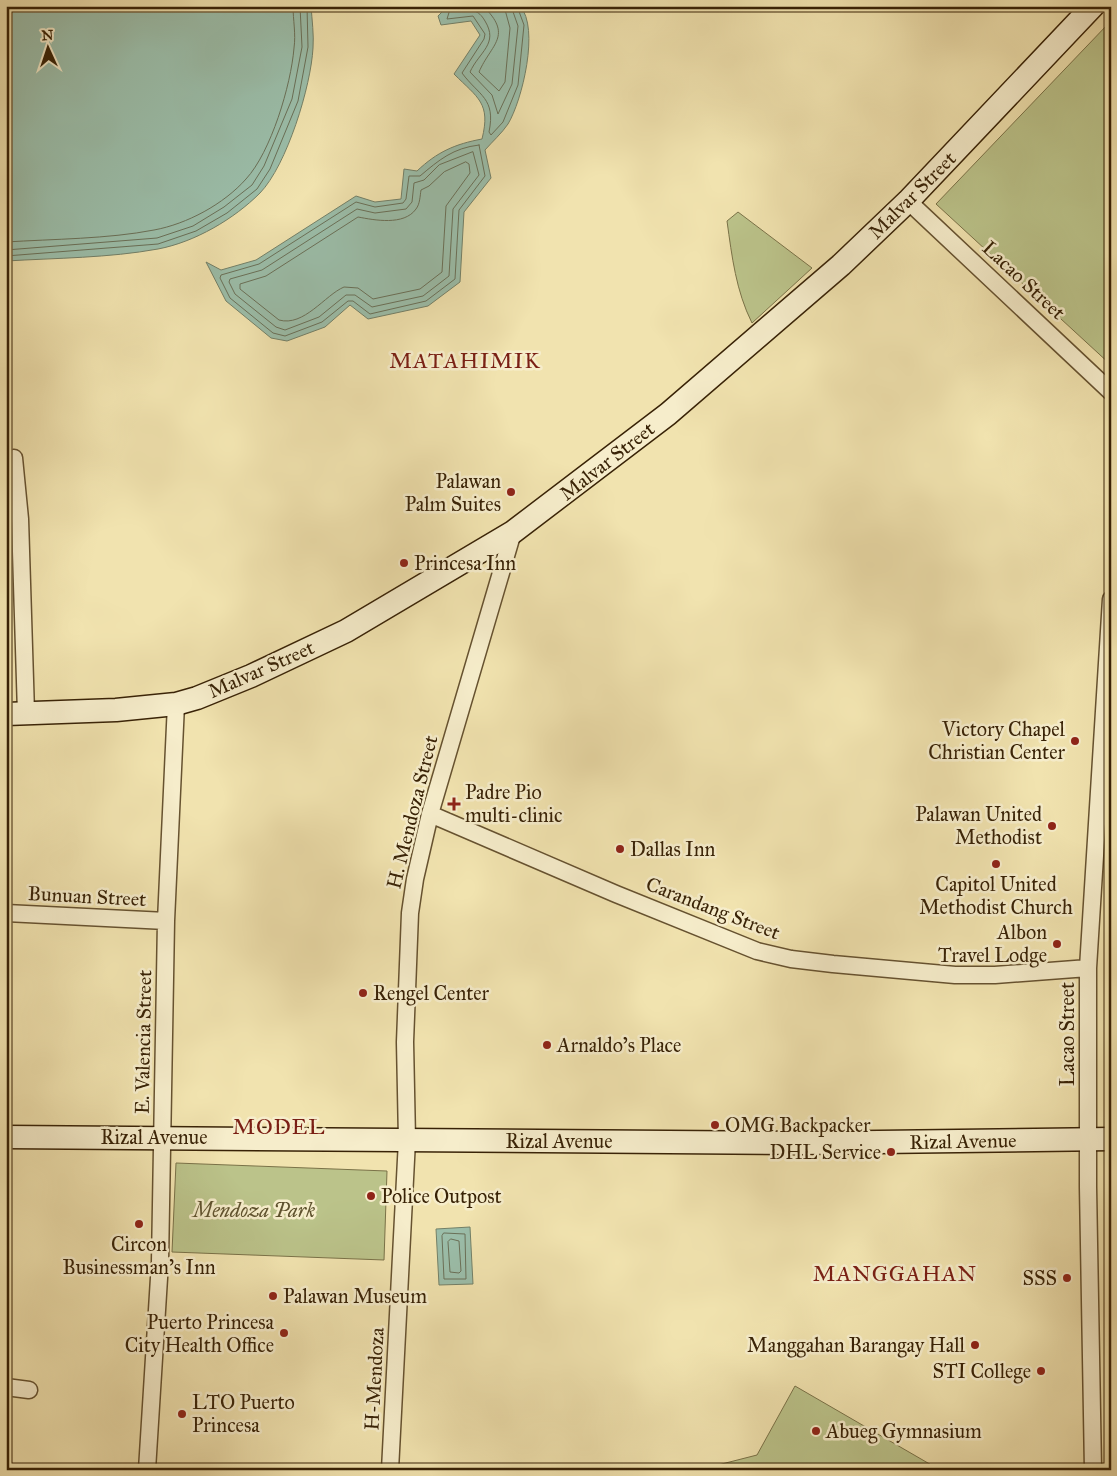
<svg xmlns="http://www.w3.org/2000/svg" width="1117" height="1476" font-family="'IM FELL Great Primer',serif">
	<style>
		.green { fill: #bbc38a; stroke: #7a7248 }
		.water { fill: #9bbeaa; stroke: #738068 }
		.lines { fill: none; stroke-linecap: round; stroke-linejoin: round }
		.shore { stroke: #6a7058; stroke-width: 1 }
		.minor-casing { stroke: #665230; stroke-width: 19 }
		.secondary-casing { stroke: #382206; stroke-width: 25 }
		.minor { stroke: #f6edcb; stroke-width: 16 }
		.secondary { stroke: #f6edcb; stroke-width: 22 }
		.poi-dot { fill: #8f2418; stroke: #f6edcb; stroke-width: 2 }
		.labels { text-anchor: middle; stroke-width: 5; stroke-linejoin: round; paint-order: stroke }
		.street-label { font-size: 20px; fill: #382206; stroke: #f6edcb }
		.poi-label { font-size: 20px; fill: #382206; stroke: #f6edcb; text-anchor: start }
		.park-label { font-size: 20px; font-style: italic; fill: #5f522e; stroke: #f6edcb }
		.quarter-label { font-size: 22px; letter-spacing: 1px; fill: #7a1f14; stroke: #f6edcb }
	</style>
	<rect width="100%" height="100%" fill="#f1e3af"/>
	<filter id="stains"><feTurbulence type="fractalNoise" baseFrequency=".004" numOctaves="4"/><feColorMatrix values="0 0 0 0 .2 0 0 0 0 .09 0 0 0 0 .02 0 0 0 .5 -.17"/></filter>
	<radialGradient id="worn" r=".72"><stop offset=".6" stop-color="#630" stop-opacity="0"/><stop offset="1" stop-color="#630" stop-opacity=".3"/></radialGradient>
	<!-- green -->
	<path class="green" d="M1108,24l3,1v340l-175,-161z
		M738,212l74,56 -60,55c-16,-32 -20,-66 -25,-102z
		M176,1163l211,8 -3,89 -212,-8z
		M795,1386l145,84h-230v-3l47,-12z"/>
	<!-- water -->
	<path class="water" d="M6,6h305c1,14 3,29 2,42 -2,38 -26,117 -53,145 -26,26 -65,49 -102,56 -49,9 -102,9 -152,12z
		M448,6h72c20,22 2,95 -12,118 -6,9 -16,18 -23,26l6,28 -27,34 -4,70 -32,24 -60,13 -18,-14 -25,22 -38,14 -16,-3 -45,-37 -20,-39 15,8 35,-10 100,-64 19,6 26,-3 3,-30 13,2c20,-19 38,-27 65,-32 9,-36 -4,-41 -28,-65l26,-39 -9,-14 -30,4 -3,-9z
		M470,1227l3,57 -34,1 -3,-56z"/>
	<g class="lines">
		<!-- shore -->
		<path class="shore" d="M451,6l-4,13 26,-3 12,18 -1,5 -22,34c17,23 34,25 27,59l2,3 12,-13 15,-37 6,-60 -7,-19
			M457,6l2,5c13,-1 19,-2 26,10 14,23 -6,31 -15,51l22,23 6,19 14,-30 6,-58 -7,-20
			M483,6c31,30 8,38 -4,66l20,19 6,-9 5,-54 -6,-22
			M479,145l6,31 -26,34 -4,69 -29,22 -56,13 -17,-13h-5l-26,21 -37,14 -12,-3 -43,-35 -10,-20 1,-3 38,-11 97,-62 19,5 28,-4 3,-4 3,-23h11c19,-16 33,-28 59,-31z
			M473,152l6,23 -26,34 -4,67 -26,20 -51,11 -17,-12h-9l-27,22 -34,13 -9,-3 -41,-33 -6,-12 1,-3 32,-9 95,-61 18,4 31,-4 6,-7 2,-19 10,-3 15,-15z
			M466,162l3,2 1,9 -24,33 -4,66 -22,17 -47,10 -15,-11 -14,-1c-19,8 -40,40 -65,33l-39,-31v-5l26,-8 92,-59c16,3 46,9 58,-8 4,-5 4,-13 5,-19l8,-4 15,-14z
			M6,242c47,-3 102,-3 148,-12 33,-6 70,-26 92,-51 25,-27 45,-94 48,-131 2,-14 -1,-28 -1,-42
			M6,250l151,-12 36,-12 31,-19 28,-22 12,-19 28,-67 10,-52 -2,-41
			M6,256l152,-12 38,-13 31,-18 30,-24 13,-20 28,-68 10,-54 -1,-41
			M444,1233l21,1 1,45h-22l-2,-43z
			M451,1239l8,2 2,30 -2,2 -9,-1 -2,-30z"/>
		<!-- minor casing -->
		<g class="minor-casing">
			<path id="minor" d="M908,201l203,191
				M14,458l6,61 6,194
				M430,814l186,80 141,57 34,8 42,5 122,11h40l93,-7
				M6,913l160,8
				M6,1387l23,3
				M147,1470l13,-208 6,-341 10,-217
				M390,1470l17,-330 -2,-98 5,-129 5,-34 15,-65 83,-282
				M1093,1470l-5,-283v-219l23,-369"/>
		</g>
		<!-- secondary casing -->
		<g class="secondary-casing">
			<path id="secondary" d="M6,714l110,-4 60,-6 21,-6 54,-22 95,-45 167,-99 155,-118 173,-149 67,-64 185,-195
				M6,1137l793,6 312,-4"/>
		</g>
		<!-- minor -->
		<use href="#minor" class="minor"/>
		<!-- secondary -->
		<use href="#secondary" class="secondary"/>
	</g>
	<!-- markers -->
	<g class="poi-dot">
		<circle cx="511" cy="492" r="5"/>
		<circle cx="404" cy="563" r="5"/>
		<circle cx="1075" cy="741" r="5"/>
		<path d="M451.5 796.5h5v5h5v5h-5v5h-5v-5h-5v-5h5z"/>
		<circle cx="1052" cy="826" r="5"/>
		<circle cx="620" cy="849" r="5"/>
		<circle cx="996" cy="864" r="5"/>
		<circle cx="1057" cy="944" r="5"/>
		<circle cx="363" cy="993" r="5"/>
		<circle cx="547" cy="1045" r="5"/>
		<circle cx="715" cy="1125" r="5"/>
		<circle cx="891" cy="1152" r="5"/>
		<circle cx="371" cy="1196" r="5"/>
		<circle cx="139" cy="1224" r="5"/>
		<circle cx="1067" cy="1278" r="5"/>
		<circle cx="273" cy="1296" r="5"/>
		<circle cx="284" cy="1333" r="5"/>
		<circle cx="975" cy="1345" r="5"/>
		<circle cx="1041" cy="1371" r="5"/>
		<circle cx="182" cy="1414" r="5"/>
		<circle cx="816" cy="1431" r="5"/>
	</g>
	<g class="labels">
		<!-- street labels -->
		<g class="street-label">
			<text transform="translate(912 195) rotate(-45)" y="7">Malvar Street</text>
			<text transform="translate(1024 280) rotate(43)" y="7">Lacao Street</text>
			<text transform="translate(607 461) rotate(-38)" y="7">Malvar Street</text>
			<text transform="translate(261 669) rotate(-24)" y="7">Malvar Street</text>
			<text transform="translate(412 812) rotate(-76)" y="7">H. Mendoza Street</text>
			<text transform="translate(87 896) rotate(3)" y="7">Bunuan Street</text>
			<text transform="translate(713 908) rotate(21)" y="7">Carandang Street</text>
			<text transform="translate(1067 1034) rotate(-90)" y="7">Lacao Street</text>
			<text transform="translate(143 1042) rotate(-89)" y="7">E. Valencia Street</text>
			<text x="154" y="1144">Rizal Avenue</text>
			<text x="559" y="1148">Rizal Avenue</text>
			<text transform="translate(963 1141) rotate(-1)" y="7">Rizal Avenue</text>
			<text transform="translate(374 1379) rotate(-87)" y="7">H-Mendoza</text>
		</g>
		<!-- poi labels -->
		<g class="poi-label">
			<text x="501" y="488" text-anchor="end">Palawan<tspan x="501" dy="23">Palm Suites</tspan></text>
			<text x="414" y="570">Princesa Inn</text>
			<text x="1065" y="736" text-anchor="end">Victory Chapel<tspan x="1065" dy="23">Christian Center</tspan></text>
			<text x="465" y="799">Padre Pio<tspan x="465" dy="23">multi-clinic</tspan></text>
			<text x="1042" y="821" text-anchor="end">Palawan United<tspan x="1042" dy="23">Methodist</tspan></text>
			<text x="630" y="856">Dallas Inn</text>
			<text x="996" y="891" text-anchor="middle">Capitol United<tspan x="996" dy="23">Methodist Church</tspan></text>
			<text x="1047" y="939" text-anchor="end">Albon<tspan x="1047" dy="23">Travel Lodge</tspan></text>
			<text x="373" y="1000">Rengel Center</text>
			<text x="557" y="1052">Arnaldo's Place</text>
			<text x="725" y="1132">OMG Backpacker</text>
			<text x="881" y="1159" text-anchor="end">DHL Service</text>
			<text x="381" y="1203">Police Outpost</text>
			<text x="139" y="1251" text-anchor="middle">Circon<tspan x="139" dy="23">Businessman's Inn</tspan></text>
			<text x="1057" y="1285" text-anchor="end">SSS</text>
			<text x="283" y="1303">Palawan Museum</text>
			<text x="274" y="1329" text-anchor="end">Puerto Princesa<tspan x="274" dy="23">City Health Office</tspan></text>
			<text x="965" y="1352" text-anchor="end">Manggahan Barangay Hall</text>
			<text x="1031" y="1378" text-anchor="end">STI College</text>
			<text x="192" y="1409">LTO Puerto<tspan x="192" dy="23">Princesa</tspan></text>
			<text x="826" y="1438">Abueg Gymnasium</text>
		</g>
		<!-- park labels -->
		<g class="park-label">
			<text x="254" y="1217">Mendoza Park</text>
		</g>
		<!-- quarter labels -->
		<g class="quarter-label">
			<text x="465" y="368">MATAHIMIK</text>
			<text x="279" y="1134">MODEL</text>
			<text x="895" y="1281">MANGGAHAN</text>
		</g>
	</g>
	<!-- margin -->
	<rect width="1117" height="1476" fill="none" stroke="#f1e3af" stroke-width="25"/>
	<rect x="8" y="8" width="1102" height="1461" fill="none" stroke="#382206" stroke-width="2.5"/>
	<rect x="12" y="12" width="1092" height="1451" fill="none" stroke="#382206"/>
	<!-- north arrow -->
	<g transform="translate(48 48) rotate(357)" stroke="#f6edcb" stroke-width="4" paint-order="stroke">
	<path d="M0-4L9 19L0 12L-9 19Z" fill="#382206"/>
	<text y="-8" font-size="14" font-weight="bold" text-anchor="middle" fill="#382206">N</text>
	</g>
	<rect width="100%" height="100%" filter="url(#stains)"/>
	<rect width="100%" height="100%" fill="url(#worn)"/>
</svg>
